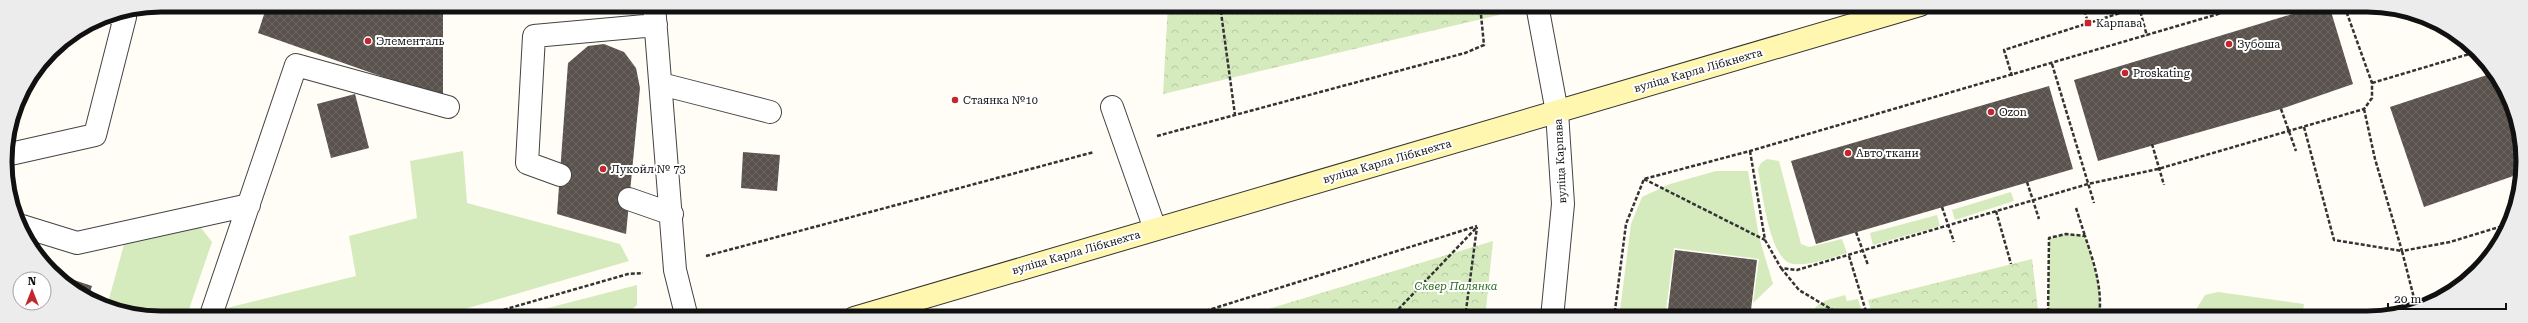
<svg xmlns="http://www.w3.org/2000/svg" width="2528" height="323" font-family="'Roboto Serif',serif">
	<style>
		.grass { fill: #d5ebbd }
		.park { fill: url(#park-crowns) }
		.building { fill: url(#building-cross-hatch) }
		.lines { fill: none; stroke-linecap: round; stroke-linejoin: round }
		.service-casing { stroke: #444; stroke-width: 24 }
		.minor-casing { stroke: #444; stroke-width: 24 }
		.secondary-casing { stroke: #333; stroke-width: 24 }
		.path { stroke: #333; stroke-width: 2.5; stroke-dasharray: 4 2; stroke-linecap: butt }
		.service { stroke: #fff; stroke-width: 22 }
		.minor { stroke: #fff; stroke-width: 22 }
		.secondary { stroke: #fff6b0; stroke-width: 22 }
		.poi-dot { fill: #c4262e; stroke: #fff; stroke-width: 1.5 }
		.labels { text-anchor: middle; stroke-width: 4; stroke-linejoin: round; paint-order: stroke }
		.poi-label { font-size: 11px; fill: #111; stroke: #fff; text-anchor: start }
		.street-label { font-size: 11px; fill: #111; stroke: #fff }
		.park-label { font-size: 11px; font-style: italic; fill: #2f6b1f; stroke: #fff }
		.rim { fill: none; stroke: #111; stroke-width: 5 }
	</style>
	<defs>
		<pattern id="park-crowns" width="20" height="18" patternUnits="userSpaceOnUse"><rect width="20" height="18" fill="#d5ebbd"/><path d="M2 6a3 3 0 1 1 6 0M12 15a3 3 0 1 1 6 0" fill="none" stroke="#b6c8a1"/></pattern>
		<pattern id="building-cross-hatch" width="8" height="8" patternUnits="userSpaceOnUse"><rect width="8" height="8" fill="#5a524d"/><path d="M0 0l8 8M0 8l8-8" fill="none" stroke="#6d6662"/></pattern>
	</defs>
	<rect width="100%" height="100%" fill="#fffdf5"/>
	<!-- grass -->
	<path class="grass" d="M463,151l4,52 153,41 9,17 -195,57h-216l1,-8 137,-34 -7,-40 68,-18 -7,-57z
		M1767,159l12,2 22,83 8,3 33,-8 5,14c-17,5 -37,13 -54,11 -24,-3 -31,-75 -35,-95l3,-6z
		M1716,171h32l11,66 14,47 -20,19 6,-44 -85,-11 -9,70h-46l12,-94 11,-27 28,-13z
		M2011,192l3,9 -59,19 -3,-10z
		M1937,215l3,11 -67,19 -3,-12z
		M198,224l14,18 -26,76h-35l-44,-12 18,-65z
		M2066,234l19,2c9,27 18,53 14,82h-51l1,-80z
		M637,285v20l-14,13 -110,-1z
		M2218,292l86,12 -2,14h-111l14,-23z
		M1845,295l2,6 11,-2 6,19h-52c0,-17 20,-19 33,-23z"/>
	<!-- park -->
	<path class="park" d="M1168,5h337l-6,10 -336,79z
		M1493,241l-8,77h-246z
		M2032,259l7,59h-166l-5,-18z"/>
	<!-- building -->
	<path class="building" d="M267,5h176v93l-185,-65z
		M2322,5h7l24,79 -72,25 -183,52 -24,-81z
		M604,44l20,8 12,16 4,20 -14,146 -69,-20 11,-151 20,-17z
		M2493,73l22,38 7,62 -98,34 -34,-100z
		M2049,86l24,83 -257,75 -25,-83z
		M355,94l14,54 -38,10 -14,-54z
		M743,152l37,3 -3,36 -36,-3z
		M1675,250l82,10 -7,58h-83z
		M56,274l36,12 -4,12z"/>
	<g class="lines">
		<!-- service casing -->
		<g class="service-casing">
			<path id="service" d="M654,5l21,265 12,48
				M661,84l109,28
				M1112,107l43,122
				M6,155l89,-20 30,-118 -9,-3
				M560,175l-33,-12 7,-127 122,-11
				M629,199l43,15
				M22,226l55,17 172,-38
				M210,318l86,-253 152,42"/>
		</g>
		<!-- minor casing -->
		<g class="minor-casing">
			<path id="minor" d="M1537,5l20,107 6,92 -11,114"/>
		</g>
		<!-- secondary casing -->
		<g class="secondary-casing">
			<path id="secondary" d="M854,318l1066,-313"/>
		</g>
		<!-- path -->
		<path class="path" d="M1220,5l15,110
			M1603,5l1,4 12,-4
			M2083,5l5,18
			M2052,64l42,139
			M2012,76l-8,-26 135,-43 8,29
			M2372,83l104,-31
			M2281,109l15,42
			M2364,109l11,50 27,92 48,-9 59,-18
			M2304,127l30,113 68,11 14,55
			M1157,136l308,-83 19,-8 -4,-40
			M2152,144l12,41
			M1750,151l15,89 16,28 16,2 291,-86 70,-15 206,-60 8,-11v-15l-28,-78
			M1644,179l121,61
			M2027,182l12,37
			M1942,207l12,35
			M2076,208l9,28
			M1996,211l15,53
			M1856,232l12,33
			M706,256l388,-104
			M1849,256l19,62
			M1781,268l18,22 47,28
			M1750,315l27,2
			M475,318l153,-44 15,-1
			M1183,318l294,-92
			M1390,318l87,-91
			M1465,318l12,-91
			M1614,318l12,-94 18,-45 106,-28 499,-146
			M2048,318l1,-80 17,-4 19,2c9,27 18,53 14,82"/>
		<!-- service -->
		<use href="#service" class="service"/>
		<!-- minor -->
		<use href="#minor" class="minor"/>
		<!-- secondary -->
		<use href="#secondary" class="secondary"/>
	</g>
	<!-- markers -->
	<g class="poi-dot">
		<rect x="2084" y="19" width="8" height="8" rx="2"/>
		<circle cx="368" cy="41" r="4"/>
		<circle cx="2229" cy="44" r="4"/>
		<circle cx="2125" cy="73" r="4"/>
		<circle cx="955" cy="100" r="4"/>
		<circle cx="1991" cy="112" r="4"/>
		<circle cx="1848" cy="153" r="4"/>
		<circle cx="603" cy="169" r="4"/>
	</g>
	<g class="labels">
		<!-- poi labels -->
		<g class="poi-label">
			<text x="2096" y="27">Карпава</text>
			<text x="376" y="45">Элементаль</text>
			<text x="2237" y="48">Зубоша</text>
			<text x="2133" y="77">Proskating</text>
			<text x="963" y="104">Стаянка №10</text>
			<text x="1999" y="116">Ozon</text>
			<text x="1856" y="157">Авто ткани</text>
			<text x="611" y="173">Лукойл № 73</text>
		</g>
		<!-- street labels -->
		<g class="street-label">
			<text transform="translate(1698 70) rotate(-16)" y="4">вуліца Карла Лібкнехта</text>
			<text transform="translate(1387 161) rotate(-16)" y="4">вуліца Карла Лібкнехта</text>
			<text transform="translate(1560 161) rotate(-93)" y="4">вуліца Карпава</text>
			<text transform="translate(1076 252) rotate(-16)" y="4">вуліца Карла Лібкнехта</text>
		</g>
		<!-- park labels -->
		<g class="park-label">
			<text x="1456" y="290">Сквер Палянка</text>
		</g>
	</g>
	<!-- crop -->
	<path d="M0 0H2528V323H0ZM161 12H2367A149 149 0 0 1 2516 161V162A149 149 0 0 1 2367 311H161A149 149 0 0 1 12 162V161A149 149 0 0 1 161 12Z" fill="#ececec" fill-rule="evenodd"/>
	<path class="rim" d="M161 12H2367A149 149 0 0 1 2516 161V162A149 149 0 0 1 2367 311H161A149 149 0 0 1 12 162V161A149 149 0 0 1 161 12Z"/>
	<!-- north arrow -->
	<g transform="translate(32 291)"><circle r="19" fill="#ffffff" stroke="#a0a0a0"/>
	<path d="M0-3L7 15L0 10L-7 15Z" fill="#c4262e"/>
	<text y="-6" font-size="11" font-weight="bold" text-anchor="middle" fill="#111111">N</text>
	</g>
	<!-- scale -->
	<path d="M2388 303v6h118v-6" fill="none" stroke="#111111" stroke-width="2"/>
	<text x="2394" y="303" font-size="12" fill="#111111" stroke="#ffffff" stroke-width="3" paint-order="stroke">20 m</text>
</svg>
